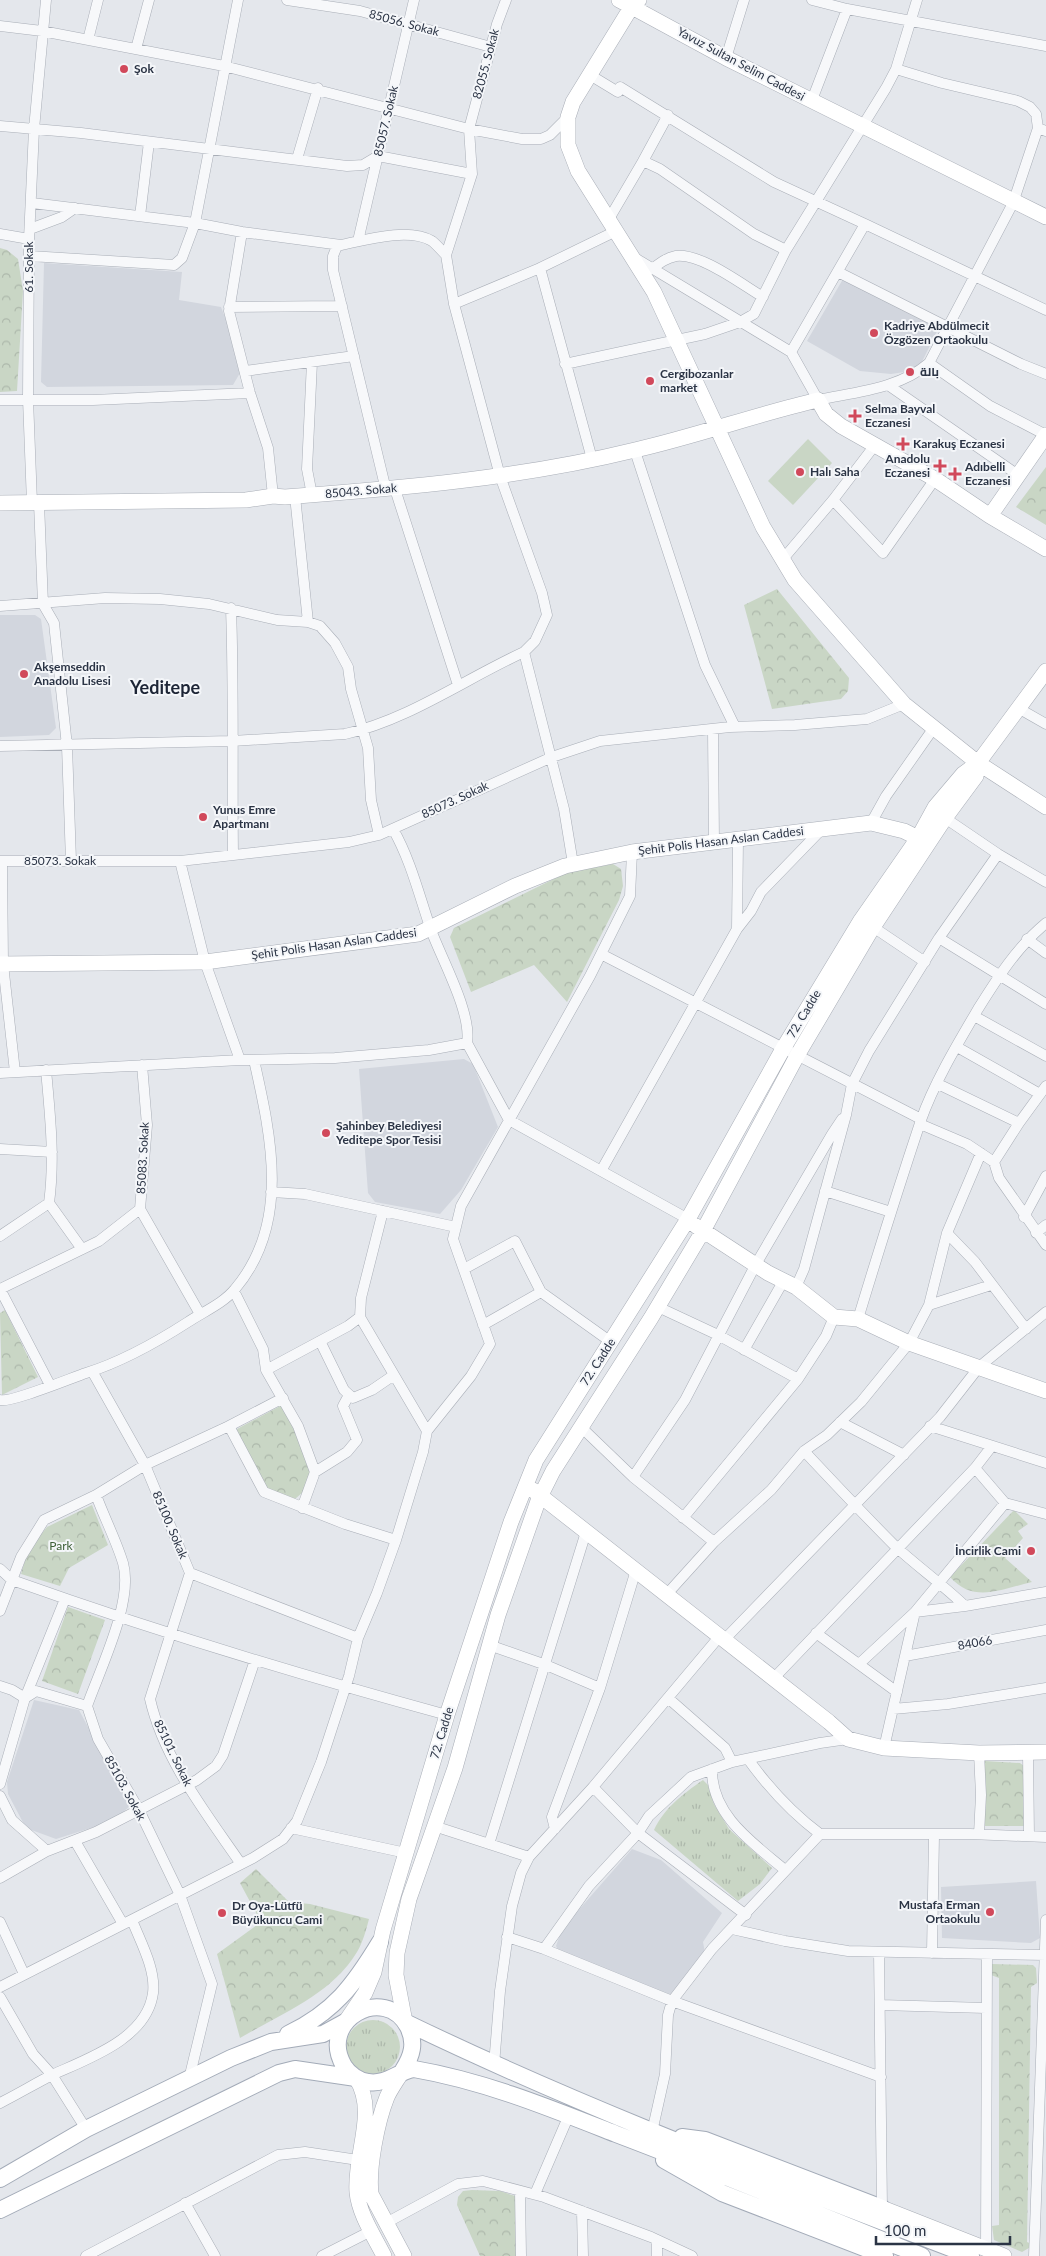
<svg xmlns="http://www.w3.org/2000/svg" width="1046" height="2256" font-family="Lato,Cairo,sans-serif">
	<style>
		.built { fill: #d2d6de }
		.grass { fill: url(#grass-tufts) }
		.park { fill: url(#park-crowns) }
		.pitch { fill: #c9d6c5 }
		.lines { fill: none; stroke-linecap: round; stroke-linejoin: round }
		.street-casing { stroke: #a9aeb7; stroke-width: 11 }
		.secondary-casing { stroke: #a9aeb7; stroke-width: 16 }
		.primary-casing { stroke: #a3abb8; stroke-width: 18 }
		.street { stroke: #f7f8fa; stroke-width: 10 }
		.secondary { stroke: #fff; stroke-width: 15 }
		.primary { stroke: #fff; stroke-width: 16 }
		.poi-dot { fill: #d1495b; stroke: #f4f6f9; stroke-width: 2 }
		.labels { text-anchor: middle; stroke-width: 4; stroke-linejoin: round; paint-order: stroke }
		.street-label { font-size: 12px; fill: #2b3445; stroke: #f4f6f9 }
		.poi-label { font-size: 12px; font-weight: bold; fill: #2b3445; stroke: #f4f6f9; text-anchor: start }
		.park-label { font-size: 12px; fill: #3f6138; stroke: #f4f6f9 }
		.district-label { font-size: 18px; font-weight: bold; fill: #1d2536; stroke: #f4f6f9 }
	</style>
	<defs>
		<pattern id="grass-tufts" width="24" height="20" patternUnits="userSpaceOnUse" patternTransform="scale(1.25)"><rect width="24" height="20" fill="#c9d6c5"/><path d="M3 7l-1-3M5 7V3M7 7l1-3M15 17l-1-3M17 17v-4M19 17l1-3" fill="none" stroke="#adb8ab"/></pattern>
		<pattern id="park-crowns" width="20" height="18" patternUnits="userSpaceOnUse" patternTransform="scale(1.25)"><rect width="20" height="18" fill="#c9d6c5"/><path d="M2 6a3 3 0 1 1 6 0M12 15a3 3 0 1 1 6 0" fill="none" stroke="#adb8ab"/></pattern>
	</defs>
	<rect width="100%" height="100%" fill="#e4e7ec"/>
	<!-- built -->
	<path class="built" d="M44,263l138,9 -3,28 42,7 23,59 -11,19 -186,2 -6,-5z
		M843,279l97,46 -22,45 -27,4 -31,-3 -53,-30z
		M0,615h35l6,4 15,109 -7,7 -49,2z
		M464,1059l9,5 25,63 -37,63 -21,24 -65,-12 -7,-9 -9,-124z
		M34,1700l45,10 51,96 -17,15 -57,18 -30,-11 -18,-34 -1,-12z
		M632,1849l29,11 61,53 -19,29 2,11 -35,42 -110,-41 -4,-8 6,-17z
		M1036,1881l4,57 -9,5 -89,-5 -1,-51z"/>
	<!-- grass -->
	<path class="grass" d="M703,1780l5,5 6,19 15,25 43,39 -12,16 -22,17 -84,-71c11,-23 29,-36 49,-50z
		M346 2047a27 27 0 1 1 54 0a27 27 0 1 1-54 0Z"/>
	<!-- park -->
	<path class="park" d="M0,248l7,2 11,9 5,32 -6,100 -17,1z
		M1046,467v58l-30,-18z
		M777,589l72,89 -1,13 -7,8 -69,10 -28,-104z
		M613,864l8,5 2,17 -4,14 -52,102 -33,-37 -63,27 -21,-55 4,-9 114,-56z
		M5,1310l33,67 -36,18 -2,-82z
		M282,1405l31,55 -4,27 -14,12 -27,-9 -31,-58v-3z
		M92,1505l16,40 -39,23 -9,18 -39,-12 7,-24 19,-23z
		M1014,1510l14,14 -10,7 5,7 -18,20 27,24c-31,7 -58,22 -82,-5z
		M68,1607l37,13 -27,74 -36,-13z
		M985,1761l35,2 4,3 1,60h-40z
		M256,1869l33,33 21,2 59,15c-3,11 -6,23 -12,33 -25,42 -76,62 -117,86l-23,-84 44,-32 -21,-39z
		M992,1964l41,1 3,3 1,15 -6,4 -4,255 7,3 -12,7 -28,-12 -2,-14 7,-1v-247l-8,-3z
		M472,2190l28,1 15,5 2,60h-37l-23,-51 1,-8 5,-6z"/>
	<!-- pitch -->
	<path class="pitch" d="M808,439l24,24 -39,42 -25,-24z"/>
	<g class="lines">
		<!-- street casing -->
		<g class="street-casing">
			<path id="street" d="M287,0l73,11 131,36
				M812,0l35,9 199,37
				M0,26l42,5 182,35 245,63 53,10h19l9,-4 18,-18
				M88,40l10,-40
				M136,49l13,-49
				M726,58l18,-58
				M896,69l46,14 76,18 12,6 6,7 2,14
				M590,75l28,17 2,-5 154,95 91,42
				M812,100l35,-91
				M0,126l81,7 266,33 16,-1 15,-9 94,18
				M297,159l21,-71
				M643,161l25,-46
				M32,203l163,20 47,9 99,13
				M140,216l9,-74
				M609,219l34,-58 17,8 94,65 32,16
				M30,229l32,-12 13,-9
				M242,232l-13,79 21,82 18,55 5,48
				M0,234l29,5
				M358,241l56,-241
				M30,256l144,9 8,-7 13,-35 43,-223
				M635,258l156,94 27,48c37,-8 81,-11 111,-37l84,-160 25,-75 8,3
				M540,268l52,191
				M652,269c8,-6 14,-11 24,-13 25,-3 65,28 87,41
				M838,272l183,92 25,10
				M454,304l86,-36 76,-37
				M229,307l113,-1
				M791,352l74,-128 181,86
				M312,362l-5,107 5,26
				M929,363l61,43 56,29
				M565,364l140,-30 35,-12 14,-8 32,-64 100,-162 10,-19 21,-69
				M245,371l109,-15
				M888,385l130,90
				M0,400h93l157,-7
				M635,451l70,214 30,62
				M395,489l63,196
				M386,490l-53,-220v-14l4,-10 4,-1c24,-5 68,-18 91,-4 5,4 10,10 14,14
				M295,496l13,126
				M833,500l50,53 52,-74
				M32,503l-4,-104 1,-160 5,-110 12,-129
				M39,503l4,101 11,19 13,123 4,115
				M783,559l50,-59 42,-55
				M0,606l105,-8 55,1 49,5 68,16 31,2 12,4 15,17 13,24 3,22 17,59 3,52 8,35
				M231,608c3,83 1,165 2,247
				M524,652l40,157 9,55
				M1018,708l28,16
				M713,729l1,114
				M0,746l232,-5 113,-7c63,-14 120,-55 179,-82l11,-11 12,-26 -5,-22 -42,-117 -46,-172 -8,-49 26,-81 -3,-45 28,-105 9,-24
				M945,818l53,36 48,28
				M871,823l15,-27 47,-67
				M0,861h180l169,-19 30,-7 173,-78 48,-16 130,-14 65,-2 72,-6 37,-15
				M2,861l1,103 12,108
				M180,861l25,101 35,98
				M873,927l52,35
				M737,929l14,-18 10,-19 61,-63
				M939,938l107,66
				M1027,939l19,14
				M601,954l320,165
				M974,1016l72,40
				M467,1043l42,77 179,99
				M957,1047l83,47
				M0,1073l240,-13 95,-2 94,-8 38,-7c5,-30 -25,-83 -36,-113 -12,-35 -20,-69 -38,-101
				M938,1084l81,39
				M920,1124l47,20 27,18 5,16 47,67
				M0,1149l52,3
				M994,1162l25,-39 27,-37
				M601,1171l136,-242 1,-89
				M825,1191l66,21
				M271,1192l34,2 151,33
				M49,1203l33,46
				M140,1209l60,105
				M383,1211l-22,87 -1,19 67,114
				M1024,1217l22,-41
				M947,1233l28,29 51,67
				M1036,1233l10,-8
				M0,1236l49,-33c6,-44 1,-89 -3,-133
				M464,1269l51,-28 26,51
				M796,1287l8,-18 42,-154 6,-31 17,-33 70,-113 59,-84
				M0,1289l99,-48 41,-32 7,-84 -5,-60
				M0,1289l50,96
				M234,1291l29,58 3,21 32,56 17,46 -13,36
				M929,1305l62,-20
				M658,1307l60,28 80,44
				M858,1319c20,-66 41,-133 63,-199 13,-37 37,-77 57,-111 20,-32 39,-62 68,-86
				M483,1325l58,-33 70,50
				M320,1341l24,49 9,8 19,-8 22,-15
				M744,1350l40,-70
				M266,1370l82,-44 12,-9
				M92,1371l53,94 45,108 168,65
				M0,1400c11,3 71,-22 86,-27 35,-11 71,-31 102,-51 15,-10 36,-19 47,-33 56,-66 36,-153 19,-229
				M840,1422l64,33
				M229,1426l35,66 81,32 51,16
				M930,1426l116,37
				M581,1427l52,50 81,65
				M804,1451c30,32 60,64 91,95 23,21 47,38 70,60l81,-14
				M975,1468l30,35 41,11
				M315,1472l32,-20 10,-12 -14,-34 6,-11
				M633,1477l52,-77 71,-136 76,-130 10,-15
				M96,1495c8,22 20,45 27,68 11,38 -23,106 -36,143l11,33 41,71 41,85 32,89 -23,95
				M683,1518l115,-139 28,-43 8,-19
				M0,1569l12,11c143,51 288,95 435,135
				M190,1573l-40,126c14,61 56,114 91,165
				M667,1594l47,-52 57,-52 33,-39 23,-16 34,-33 48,-59 20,-38 18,-72 34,-80
				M0,1611l21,-54 23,-37 52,-25 49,-30 84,-39 54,-28
				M915,1612l50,-6
				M816,1633l81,59
				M723,1641l217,-224 39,-50 67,-55
				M489,1645l57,20 54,23
				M905,1656l141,-26
				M859,1664l56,-52 90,-109
				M773,1679l202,-211 17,-22
				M0,1686l12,4 13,8 40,-99
				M668,1698l57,50 7,14
				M893,1709l55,-5 98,-16
				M884,1748l31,-136
				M1028,1753l1,83
				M748,1759c20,28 44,54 72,75
				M712,1769c-1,46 41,74 73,101
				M0,1784l25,-86 11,-7 51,15
				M593,1787l45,46 108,82
				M0,1796l12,24 35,31
				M434,1826l95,31
				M291,1828l115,25
				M555,1829l-3,-12 48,-129 36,-118
				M979,1834l2,-39 -2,-42
				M75,1841l48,83
				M489,1844l97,-312
				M0,1878l47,-27 49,-19 101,-52 19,-14 7,-11 32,-95
				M0,1922l24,52
				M732,1929l53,12 63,10 198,4
				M507,1937l37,12 128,52 209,76
				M544,1949l45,-63 49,-53 11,-17 42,-39 41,-15 88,-19 28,-4
				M879,1952l3,256
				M932,1953l2,-118
				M0,1987l253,-129 30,-19 14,-18 24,-59 28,-86 9,-38 19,-45 19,-53 27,-88 4,-21 44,-55 19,-32 -37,-105 8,-33 129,-230 40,-80 2,-44
				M0,1997l33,57 19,21 34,54
				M880,2005l106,3
				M494,2065l6,-74 12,-85 9,-33 8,-16 64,-70 126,-150
				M0,2103c18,-9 36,-20 54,-29 36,-16 93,-36 99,-81 3,-24 -13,-52 -21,-73
				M652,2132l13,-58 3,-59 4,-14 40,-52 108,-115h150l76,3
				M520,2191l1,65
				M535,2194l34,-79
				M185,2203l30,53
				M582,2211l1,45
				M386,2223l72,-39 25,-3 61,16 107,40 41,19
				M986,2249l1,-295
				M86,2256l192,-101 27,-3 53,8
				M322,2256l49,-25
				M657,2256v-16
				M1034,2256l12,-336"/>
		</g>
		<!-- secondary casing -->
		<g class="secondary-casing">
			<path id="secondary" d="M619,0l107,58 320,159
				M639,0l-7,6 -59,96 -5,15v28l10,26 76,121 109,235 32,53 109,124 74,59 68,44
				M0,503l246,-3 27,-4 12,1c118,-9 236,-19 350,-47 62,-14 122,-36 183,-50l8,14 15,12 94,53 55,37 56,33
				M990,516l56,-81
				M0,964l205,-2 213,-28 97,-48 50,-20 67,-14 239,-29 33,8 14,7
				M696,1226l72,47 28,14 38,30 24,2 51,24 137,48
				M533,1490l296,232 19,17 36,9 95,5 67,-1
				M346,2021l19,-28 9,-21 9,-42 64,-215 64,-193 25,-62 152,-241 96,-172 77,-127 57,-82 17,-31 28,-33 15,-11
				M405,2022l-9,-47 1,-22 12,-54 46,-131 43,-153 40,-114 15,-30 98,-153 52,-87 95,-177 75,-127 72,-109 31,-42 2,-13 68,-92
				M403,2070c-5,9 -12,18 -16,27 -10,25 -19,71 -16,97l33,62
				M356,2078c22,34 -2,76 1,114 2,22 17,44 27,64
				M882,2208l122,48"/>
		</g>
		<!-- primary casing -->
		<g class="primary-casing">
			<path id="primary" d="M405,2022c184,89 375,160 566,234
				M288,2034c46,-22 66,-49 92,-92
				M403,2070c9,-14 13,-27 5,-43 -23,-44 -91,-7 -64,39 5,8 15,15 24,16 19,3 30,-11 46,-13 70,12 136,39 202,65 103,39 204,81 306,122
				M682,2137l23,3 177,68
				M664,2160l58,33 163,63
				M0,2179l86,-50 145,-71 40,-16 52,-8 22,-12
				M0,2210l279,-137 16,-4 61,9"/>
		</g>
		<!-- street -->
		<use href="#street" class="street"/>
		<!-- secondary -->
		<use href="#secondary" class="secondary"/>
		<!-- primary -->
		<use href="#primary" class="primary"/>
	</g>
	<!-- markers -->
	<g class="poi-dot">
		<circle cx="124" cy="69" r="5"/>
		<circle cx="874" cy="333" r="5"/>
		<circle cx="910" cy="372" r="5"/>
		<circle cx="650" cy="381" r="5"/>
		<path d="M852.5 408.5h5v5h5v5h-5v5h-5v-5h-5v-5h5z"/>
		<path d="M900.5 436.5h5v5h5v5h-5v5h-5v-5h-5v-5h5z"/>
		<path d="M937.5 458.5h5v5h5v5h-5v5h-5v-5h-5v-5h5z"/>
		<circle cx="800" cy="472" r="5"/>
		<path d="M952.5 466.5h5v5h5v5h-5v5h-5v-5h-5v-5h5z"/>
		<circle cx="24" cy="674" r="5"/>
		<circle cx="203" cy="817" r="5"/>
		<circle cx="326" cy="1133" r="5"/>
		<circle cx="1031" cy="1551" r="5"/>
		<circle cx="990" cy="1912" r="5"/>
		<circle cx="222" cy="1913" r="5"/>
	</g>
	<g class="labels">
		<!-- street labels -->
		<g class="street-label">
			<text transform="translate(404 23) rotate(15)" y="4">85056. Sokak</text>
			<text transform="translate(486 64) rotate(-75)" y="4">82055. Sokak</text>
			<text transform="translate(741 64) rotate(28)" y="4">Yavuz Sultan Selim Caddesi</text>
			<text transform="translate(386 121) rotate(-77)" y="4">85057. Sokak</text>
			<text transform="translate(29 267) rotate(-90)" y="4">61. Sokak</text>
			<text transform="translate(361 491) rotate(-5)" y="4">85043. Sokak</text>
			<text transform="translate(455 800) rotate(-25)" y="4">85073. Sokak</text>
			<text transform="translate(721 841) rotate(-7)" y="4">Şehit Polis Hasan Aslan Caddesi</text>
			<text x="60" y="865">85073. Sokak</text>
			<text transform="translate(334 944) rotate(-8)" y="4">Şehit Polis Hasan Aslan Caddesi</text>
			<text transform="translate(804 1014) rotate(-59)" y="4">72. Cadde</text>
			<text transform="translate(143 1158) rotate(-87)" y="4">85083. Sokak</text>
			<text transform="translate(598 1362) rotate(-57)" y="4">72. Cadde</text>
			<text transform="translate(170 1525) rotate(67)" y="4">85100. Sokak</text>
			<text transform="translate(975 1643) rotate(-10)" y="4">84066</text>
			<text transform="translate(442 1733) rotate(-73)" y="4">72. Cadde</text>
			<text transform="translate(173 1753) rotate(64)" y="4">85101. Sokak</text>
			<text transform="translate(125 1788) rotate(61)" y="4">85103. Sokak</text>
		</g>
		<!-- poi labels -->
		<g class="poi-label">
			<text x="134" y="73">Şok</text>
			<text x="884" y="330">Kadriye Abdülmecit<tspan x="884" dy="14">Özgözen Ortaokulu</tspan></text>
			<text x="920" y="376">بالة</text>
			<text x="660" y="378">Cergibozanlar<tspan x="660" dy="14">market</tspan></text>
			<text x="865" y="413">Selma Bayval<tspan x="865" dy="14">Eczanesi</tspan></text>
			<text x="913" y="448">Karakuş Eczanesi</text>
			<text x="930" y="463" text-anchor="end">Anadolu<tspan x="930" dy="14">Eczanesi</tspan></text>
			<text x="965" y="471">Adıbelli<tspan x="965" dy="14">Eczanesi</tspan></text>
			<text x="810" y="476">Halı Saha</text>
			<text x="34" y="671">Akşemseddin<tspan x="34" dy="14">Anadolu Lisesi</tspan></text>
			<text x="213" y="814">Yunus Emre<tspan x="213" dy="14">Apartmanı</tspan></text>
			<text x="336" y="1130">Şahinbey Belediyesi<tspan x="336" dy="14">Yeditepe Spor Tesisi</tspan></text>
			<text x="1021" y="1555" text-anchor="end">İncirlik Cami</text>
			<text x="980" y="1909" text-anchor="end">Mustafa Erman<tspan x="980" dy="14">Ortaokulu</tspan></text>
			<text x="232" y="1910">Dr Oya-Lütfü<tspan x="232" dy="14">Büyükuncu Cami</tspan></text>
		</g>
		<!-- park labels -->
		<g class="park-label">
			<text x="61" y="1550">Park</text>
		</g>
		<!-- district labels -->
		<g class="district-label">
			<text x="165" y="694">Yeditepe</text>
		</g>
	</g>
	<!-- scale -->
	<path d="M876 2236v8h134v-8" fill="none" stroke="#2b3445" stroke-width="2.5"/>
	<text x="884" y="2236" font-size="15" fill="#2b3445" stroke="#f4f6f9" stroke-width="4" paint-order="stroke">100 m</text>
</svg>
